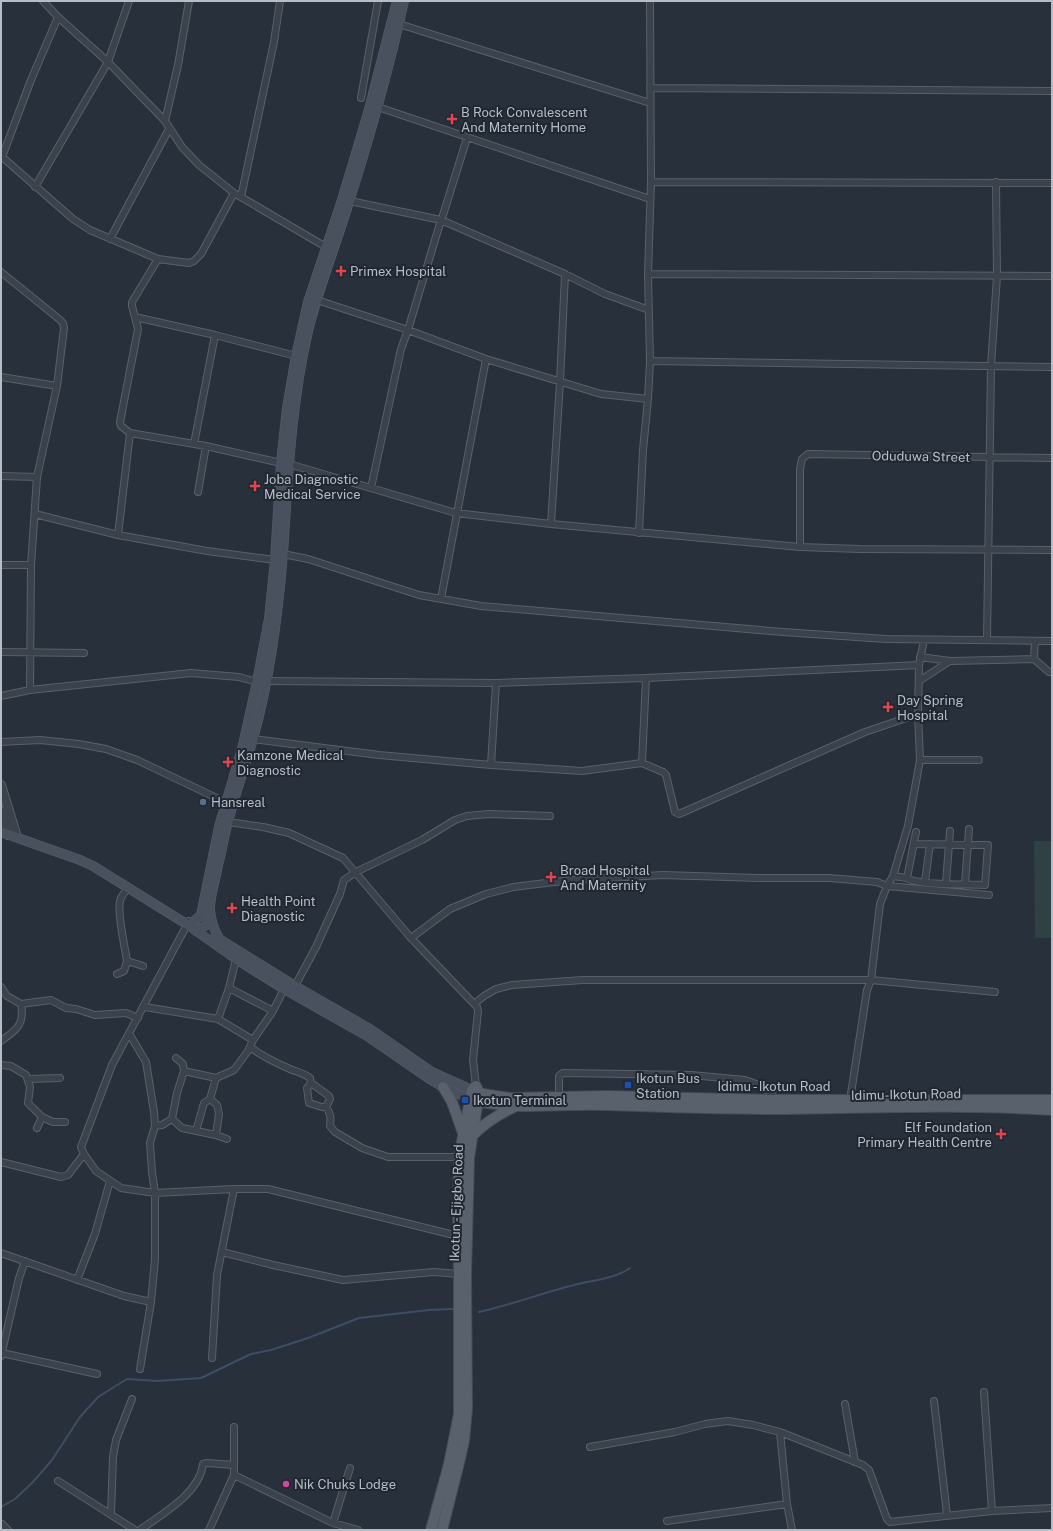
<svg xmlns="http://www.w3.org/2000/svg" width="1053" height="1531" font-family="'Public Sans',sans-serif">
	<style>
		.green { fill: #2f4142 }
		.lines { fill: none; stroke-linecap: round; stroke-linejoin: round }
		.stream { stroke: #3f4d62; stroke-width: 2 }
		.minor-casing { stroke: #59606a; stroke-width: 8 }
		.tertiary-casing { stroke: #59606a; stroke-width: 10 }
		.secondary-casing { stroke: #59606a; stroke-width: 10 }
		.primary-casing { stroke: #444b55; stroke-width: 12 }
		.minor { stroke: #3b424c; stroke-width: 6 }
		.tertiary { stroke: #3b424c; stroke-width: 8 }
		.secondary { stroke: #49515e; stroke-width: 9 }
		.primary { stroke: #59616c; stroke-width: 10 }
		.health-dot { fill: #e0444e; stroke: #202731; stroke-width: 1.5 }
		.service-dot { fill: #5c6f8a; stroke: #202731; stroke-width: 1.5 }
		.transit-dot { fill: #1a4fb4; stroke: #202731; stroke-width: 1.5 }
		.hotel-dot { fill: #d1479c; stroke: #202731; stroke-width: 1.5 }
		.labels { text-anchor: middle; stroke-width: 4; stroke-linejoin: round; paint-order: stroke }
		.poi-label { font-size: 13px; fill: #b7bdc7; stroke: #202731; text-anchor: start }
		.street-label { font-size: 13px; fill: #b7bdc7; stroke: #202731 }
	</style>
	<rect width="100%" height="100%" fill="#27303b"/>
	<!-- green -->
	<path class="green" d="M1034,841h18v97h-17z"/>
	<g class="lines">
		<!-- stream -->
		<path class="stream" d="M479,1312c32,-7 63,-19 95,-27 18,-5 41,-6 56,-17
			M1,1507l14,-8 18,-17 19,-22 28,-43 18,-20 29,-18 30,2 44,-3 50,-24 20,-4 37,-12 51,-20 70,-8 24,-1"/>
		<!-- minor casing -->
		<g class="minor-casing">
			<path id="minor" d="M43,1l15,16 50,45 57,59 17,26 17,18 35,28 92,54
				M399,24l251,79
				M650,88l402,3
				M361,98l17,-97
				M378,107l272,92
				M165,121l13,-56 11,-64
				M1,156l72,63 17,11 68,29 31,4 5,-2 7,-7 33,-61
				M2,157l29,-77 27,-63
				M651,182l401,1
				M35,187l73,-125 21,-61
				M241,197l33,-155 6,-41
				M350,201l91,19 124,54 40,20 44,16
				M443,215l24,-77
				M110,239l59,-110
				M158,259l-26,43v4l6,23 -18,93 1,4 9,7 76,13 75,17
				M1,272l58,47 4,4 1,5 -7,58 -20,91 -6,88 -1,125
				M648,274l404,2
				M317,300l91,30 78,29 115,35 47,5
				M135,317l80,18 81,21
				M650,361l402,6
				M1,377l56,9
				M194,444l21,-109
				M289,464l167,49 95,11 249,23 60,2 192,1
				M1,476l36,1
				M371,488l30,-139 7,-19 33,-110
				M198,492l8,-46
				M35,514l83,21 89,16 68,9
				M551,524l9,-142 5,-108
				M639,533l4,-83 5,-51 2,-38 -2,-87 3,-92 -1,-181
				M118,535l12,-102
				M800,547v-78l2,-10 6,-5 244,4
				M283,554l25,5 111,36 62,11 302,26 103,7 166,2
				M1,565h30
				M441,599l45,-240
				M987,640l4,-274 6,-90 -1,-94
				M1,652l83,1
				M920,657l30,4 84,-2 1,-18
				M1034,659l15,13h3
				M267,681l229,2 150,-5 273,-13
				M919,681l31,-20
				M1,696l29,-6 161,-17 48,4 18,5
				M253,739l126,16 112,10 91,6 60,-8 21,9 3,3 9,37 4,2 186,-82 53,-18
				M1,742l39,-2 39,4 27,5 31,11 88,42
				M920,760h59
				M642,763l4,-85
				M491,765l5,-82
				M228,822l35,5 26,6 54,25 68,80 66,69 1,4 -5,49 3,26
				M893,876l14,2 9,-46
				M907,878c12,8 62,6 78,7l3,-40 -74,-1
				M925,882l5,-38
				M946,883l4,-52
				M965,884l4,-55
				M128,888c-3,4 -7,8 -8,13 -3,13 5,46 7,60l16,5
				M189,921l-77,144 -31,82 3,7 12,17 25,17 34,5 79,-4h34l190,47
				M411,938l39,-29 36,-15 27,-7 58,-7 92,-5 95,3h71l48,4 10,4 102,9
				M117,974l7,-3 3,-10
				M295,986l21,-39 24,-53 4,-14 12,-8 66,-32 33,-20 12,-4 22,-2 61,2
				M1,987l6,9 14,8 30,-4 15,8 10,1 19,6 31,-2 12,5
				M229,988l44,23
				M474,1004l10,-8 12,-7 16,-4 71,-5h288l124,12
				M145,1007l73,12 35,21
				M218,1019l11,-31 7,-29
				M130,1035l16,27 8,50 1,14 -5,17 2,29 3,21v66l-4,43 -11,67
				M1,1041c15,-11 24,-16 20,-37
				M250,1047c12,9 26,16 40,22 7,3 14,4 20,9l1,5 18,13 1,3 -4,8c5,7 5,11 4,19l5,6 27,16 26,9h71
				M1,1065l10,1 15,9 4,12 -2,16 14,14 -5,11
				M184,1071l32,7
				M28,1079l32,-1
				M311,1083l-4,5 2,15 13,4h4
				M559,1097v-21l4,-3 128,2 54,5 14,5 13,9 3,6
				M850,1100l17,-110 4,-10 9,-76 7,-18 6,-10 15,-50 12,-66 -2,-46 1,-49 5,-25
				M42,1117l11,5h12
				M172,1119l10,9 34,7
				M155,1126l7,-1 10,-6 5,-26 7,-22 -1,-7 -7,-6
				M196,1131l8,-28 6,-4
				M227,1139l-11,-4 3,-21 -2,-9 -7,-6 6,-21 18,-8 14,-19 5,-11 20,-29 11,-22
				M1,1162l60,15 7,-2 16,-21
				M222,1252l51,13 70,15 91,-8 25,2
				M1,1253l123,43 27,6
				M77,1280l18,-46 15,-53
				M2,1353l95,21
				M1,1356l18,-78 6,-17
				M212,1358l5,-83 17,-86
				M984,1392l8,119
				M934,1401l13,114
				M845,1404l10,58
				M780,1432l7,72 5,26
				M590,1447l85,-15 30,-8 23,-3 25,4 27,7 83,33 6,5 18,49 3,3 102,-11 60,-3
				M234,1475l99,48 25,7
				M58,1481l77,49
				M111,1514l2,-57 3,-17 16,-41
				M667,1521l120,-17
				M333,1523l17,-55
				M2,1524l6,6
				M140,1530c22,-16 60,-37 63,-66l4,-1 27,2
				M209,1530l25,-55v-48"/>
		</g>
		<!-- tertiary casing -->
		<g class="tertiary-casing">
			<path id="tertiary" d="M1,785l16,52
				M1,811l7,24"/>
		</g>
		<!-- secondary casing -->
		<g class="secondary-casing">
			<path id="secondary" d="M1,832l79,28 13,6 95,59 48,34 48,30 83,47 61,42 15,9 27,12
				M193,922l8,-7 18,-88 24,-82 14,-63 12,-63 6,-59 6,-97 6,-55 9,-52 12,-54 34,-102 26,-87 29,-112
				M196,931l9,-5 6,-7
				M216,937l79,49 75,43 62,43 40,18
				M220,940c-6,-10 -10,-21 -10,-32 0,-14 6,-29 8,-43 4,-14 6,-29 10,-43 7,-28 17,-55 25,-83 17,-61 25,-123 30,-186 5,-75 8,-149 25,-222 11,-44 28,-86 41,-129 21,-66 40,-133 55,-201"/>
		</g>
		<!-- primary casing -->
		<g class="primary-casing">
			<path id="primary" d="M443,1087l9,15 11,31
				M473,1090l10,4 27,4 97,-2 168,4h277
				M473,1100c42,11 89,3 132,5 57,2 115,4 172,4 92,-1 184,-5 275,1
				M472,1136c13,-14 27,-22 44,-30
				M431,1530l18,-66 10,-50v-140l-1,-38 1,-79 13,-67 4,-4 3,7 -10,65 -3,117 1,134 -3,32 -5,22 -17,67"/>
		</g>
		<!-- minor -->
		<use href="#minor" class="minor"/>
		<!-- tertiary -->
		<use href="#tertiary" class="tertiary"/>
		<!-- secondary -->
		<use href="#secondary" class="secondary"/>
		<!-- primary -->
		<use href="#primary" class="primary"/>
	</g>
	<!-- markers -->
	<g class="health-dot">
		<path d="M450 113h4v4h4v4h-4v4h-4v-4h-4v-4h4z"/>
		<path d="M339 265h4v4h4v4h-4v4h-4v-4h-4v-4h4z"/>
		<path d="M253 480h4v4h4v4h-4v4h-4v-4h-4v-4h4z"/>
		<path d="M886 701h4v4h4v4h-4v4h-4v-4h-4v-4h4z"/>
		<path d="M226 756h4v4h4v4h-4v4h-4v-4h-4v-4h4z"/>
		<path d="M549 871h4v4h4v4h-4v4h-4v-4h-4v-4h4z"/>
		<path d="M230 902h4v4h4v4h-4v4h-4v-4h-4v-4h4z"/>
		<path d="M999 1128h4v4h4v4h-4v4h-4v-4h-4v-4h4z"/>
	</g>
	<circle class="service-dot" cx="203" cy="802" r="4"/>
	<g class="transit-dot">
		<rect x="624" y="1081" width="8" height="8" rx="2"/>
		<rect x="461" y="1096" width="8" height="8" rx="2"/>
	</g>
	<circle class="hotel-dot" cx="286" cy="1484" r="4"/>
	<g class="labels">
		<!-- poi labels -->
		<g class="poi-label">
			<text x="461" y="117">B Rock Convalescent<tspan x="461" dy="15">And Maternity Home</tspan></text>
			<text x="350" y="276">Primex Hospital</text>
			<text x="264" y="484">Joba Diagnostic<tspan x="264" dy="15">Medical Service</tspan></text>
			<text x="897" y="705">Day Spring<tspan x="897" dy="15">Hospital</tspan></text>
			<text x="237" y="760">Kamzone Medical<tspan x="237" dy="15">Diagnostic</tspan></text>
			<text x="211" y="807">Hansreal</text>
			<text x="560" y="875">Broad Hospital<tspan x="560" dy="15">And Maternity</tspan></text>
			<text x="241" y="906">Health Point<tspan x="241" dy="15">Diagnostic</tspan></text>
			<text x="636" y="1083">Ikotun Bus<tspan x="636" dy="15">Station</tspan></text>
			<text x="473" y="1105">Ikotun Terminal</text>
			<text x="992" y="1132" text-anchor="end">Elf Foundation<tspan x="992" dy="15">Primary Health Centre</tspan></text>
			<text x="294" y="1489">Nik Chuks Lodge</text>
		</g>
		<!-- street labels -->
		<g class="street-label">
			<text transform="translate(921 456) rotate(1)" y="5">Oduduwa Street</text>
			<text x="774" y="1091">Idimu - Ikotun Road</text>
			<text transform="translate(906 1094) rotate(-1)" y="5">Idimu-Ikotun Road</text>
			<text transform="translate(456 1203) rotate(-88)" y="5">Ikotun - Ejigbo Road</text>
		</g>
	</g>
	<!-- border -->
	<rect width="1053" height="1531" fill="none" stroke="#b7bdc7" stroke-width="4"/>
</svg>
